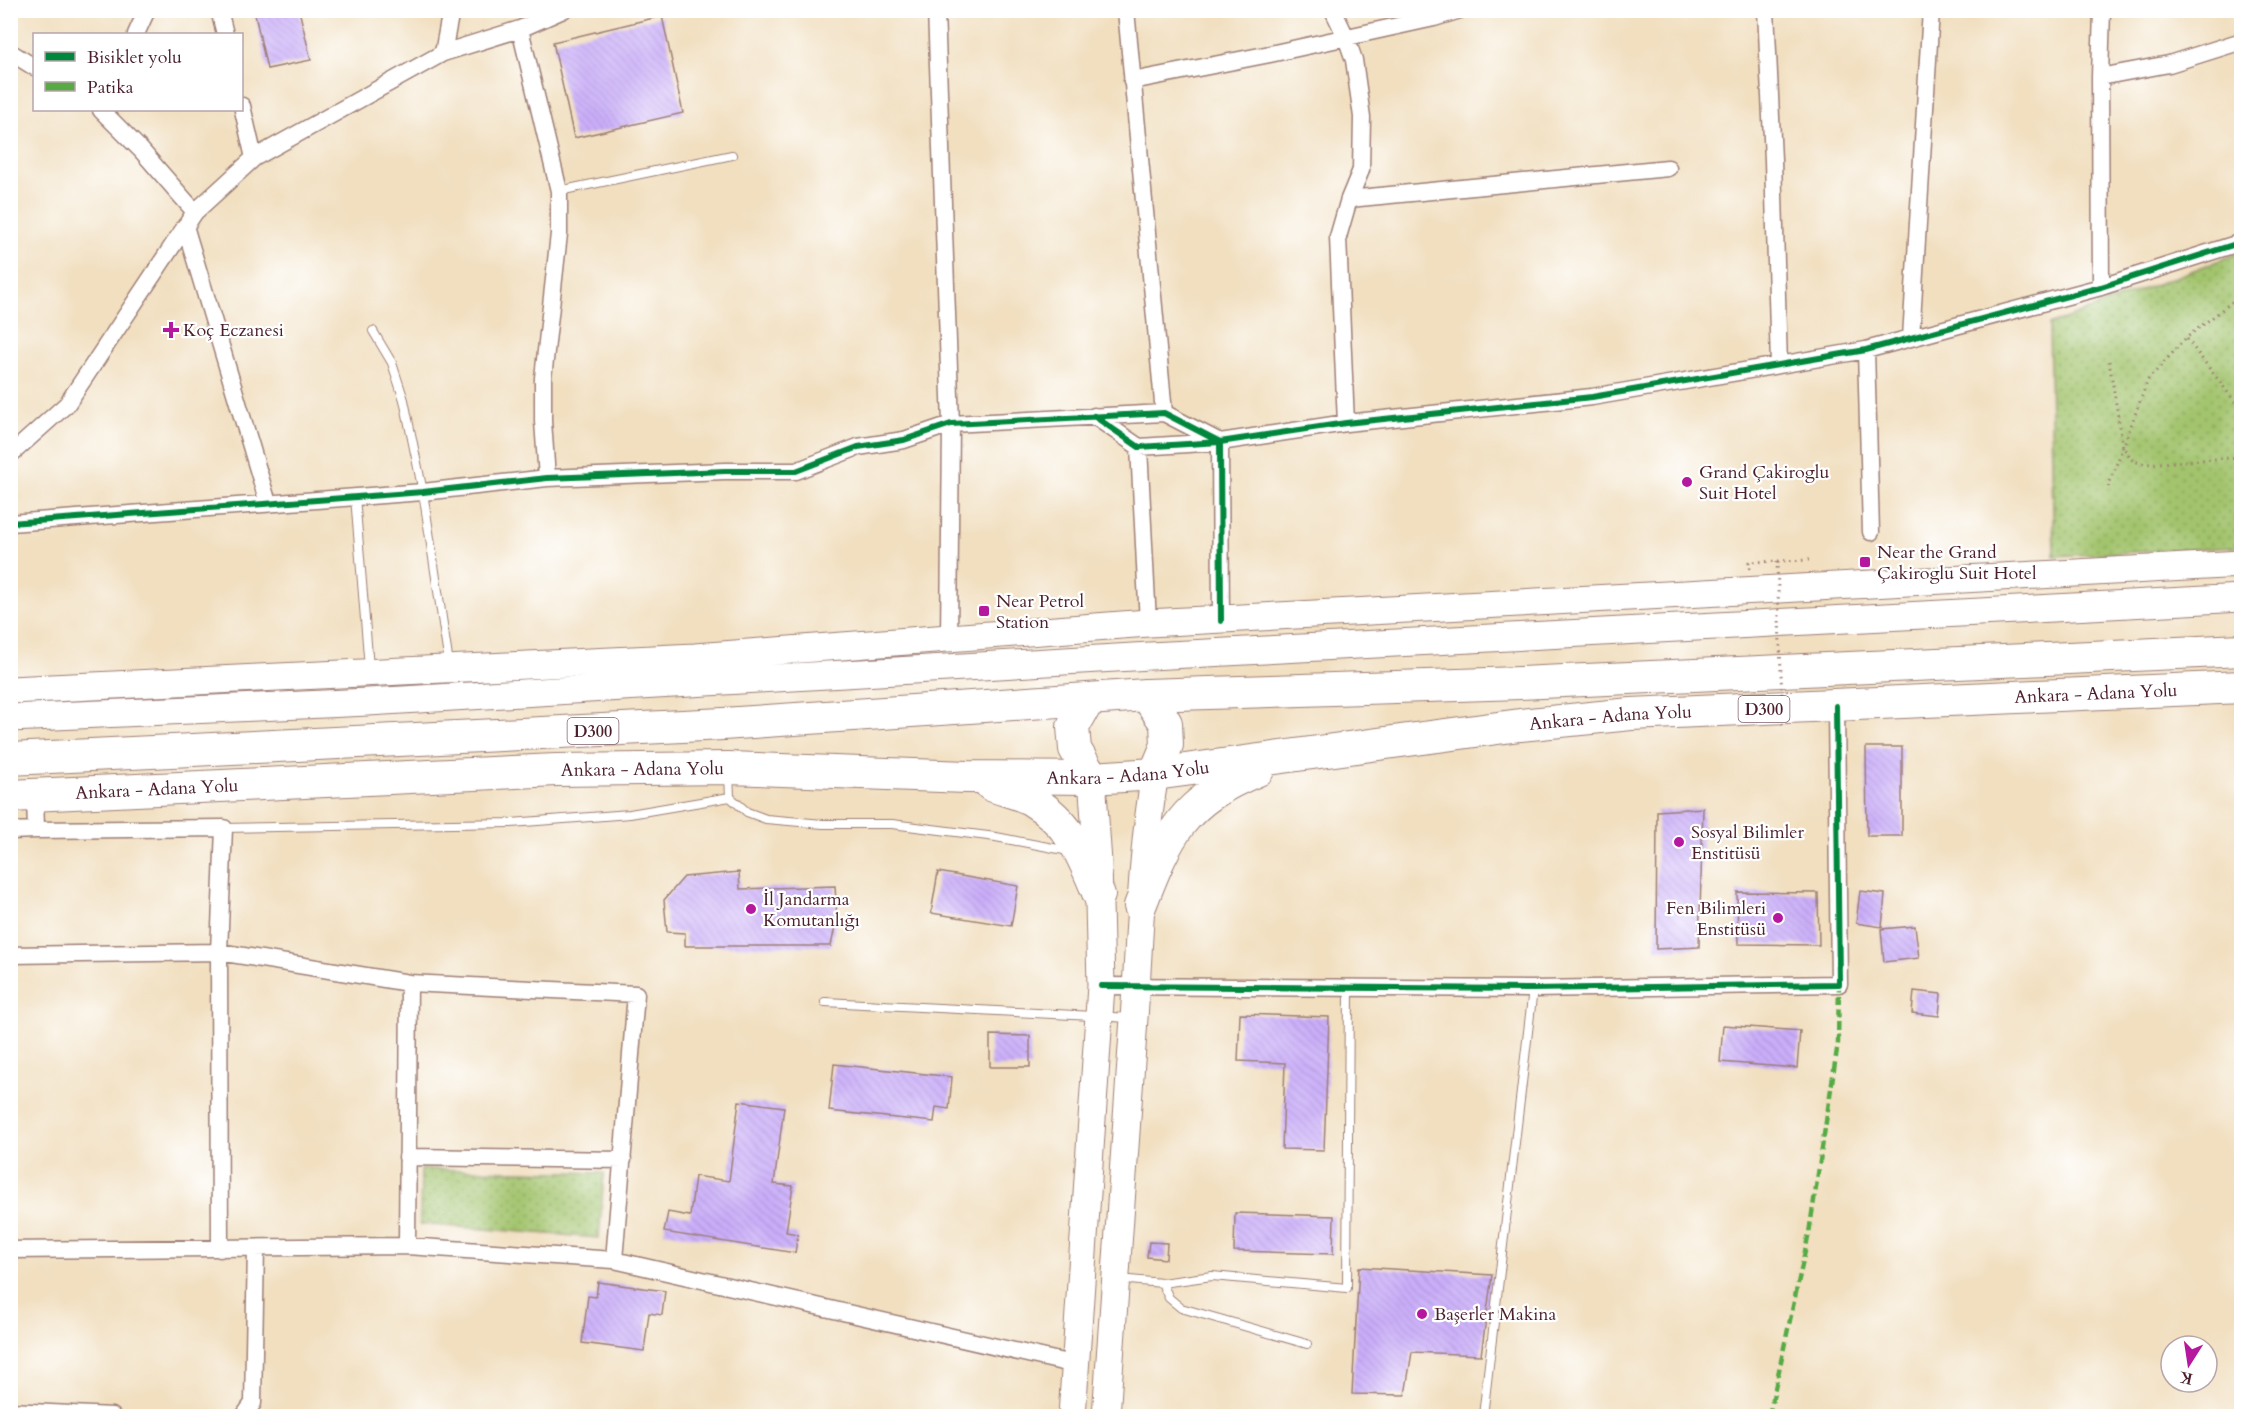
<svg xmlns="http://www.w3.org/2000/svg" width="2252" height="1427" font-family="Cardo,serif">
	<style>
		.park { fill: url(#park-dots); stroke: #76724c; stroke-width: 1.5 }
		.building { fill: url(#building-back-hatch) }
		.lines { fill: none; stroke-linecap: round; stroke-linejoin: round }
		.lane-casing { stroke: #9e7f76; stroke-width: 10 }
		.street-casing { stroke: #9e7f76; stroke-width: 19 }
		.primary-casing { stroke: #9e7f76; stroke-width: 29 }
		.highway-casing { stroke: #9e7f76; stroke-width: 34 }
		.path { stroke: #9e7f76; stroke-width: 3; stroke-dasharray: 1.5 4.5; stroke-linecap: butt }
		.lane { stroke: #fff; stroke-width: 8 }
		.street { stroke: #fff; stroke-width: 16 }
		.primary { stroke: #fff; stroke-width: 27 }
		.highway { stroke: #fff; stroke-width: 32 }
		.path-bridge { stroke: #9e7f76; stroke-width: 3; stroke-dasharray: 1.5 4.5; stroke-linecap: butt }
		.quiet { stroke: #57aa44; stroke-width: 4.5; stroke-dasharray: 9 4.5; stroke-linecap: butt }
		.cycleway-casing { stroke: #fff; stroke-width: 10 }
		.cycleway { stroke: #00873e; stroke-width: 6 }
		.poi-dot { fill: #b5179e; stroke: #fff; stroke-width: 2 }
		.labels { text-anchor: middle; stroke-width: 4.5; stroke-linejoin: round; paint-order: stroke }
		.shield { fill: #fff; stroke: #80626b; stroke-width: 1.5 }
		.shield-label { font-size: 16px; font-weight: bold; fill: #4a1f2b }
		.poi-label { font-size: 18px; fill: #4a1f2b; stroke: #fff; text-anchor: start }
		.street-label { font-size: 18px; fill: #4a1f2b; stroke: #fff }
	</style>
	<defs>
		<pattern id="park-dots" width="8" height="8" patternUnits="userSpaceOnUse" patternTransform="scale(1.5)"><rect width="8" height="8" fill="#a3c46d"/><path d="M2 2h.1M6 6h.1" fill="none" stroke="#879f5a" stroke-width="1.8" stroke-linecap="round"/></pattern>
		<pattern id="building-back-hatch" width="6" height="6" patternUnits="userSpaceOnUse" patternTransform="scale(1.5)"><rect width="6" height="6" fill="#caaefa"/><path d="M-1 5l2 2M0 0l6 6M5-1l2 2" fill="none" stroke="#af95d6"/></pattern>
	</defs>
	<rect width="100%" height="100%" fill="#fff"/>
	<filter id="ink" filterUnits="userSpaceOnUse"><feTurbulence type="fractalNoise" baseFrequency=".0167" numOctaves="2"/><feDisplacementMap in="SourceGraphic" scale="12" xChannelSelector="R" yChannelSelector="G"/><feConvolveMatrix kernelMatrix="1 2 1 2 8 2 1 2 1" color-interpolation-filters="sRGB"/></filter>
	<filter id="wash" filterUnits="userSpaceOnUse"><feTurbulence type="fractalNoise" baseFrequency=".008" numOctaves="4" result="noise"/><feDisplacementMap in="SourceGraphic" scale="24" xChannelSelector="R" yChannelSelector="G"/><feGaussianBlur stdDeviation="1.35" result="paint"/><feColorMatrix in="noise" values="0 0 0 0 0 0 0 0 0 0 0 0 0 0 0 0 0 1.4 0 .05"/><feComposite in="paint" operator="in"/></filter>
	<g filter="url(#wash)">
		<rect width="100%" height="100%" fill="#f1dfc0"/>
		<!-- park -->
		<path class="park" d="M2241,252v295l-187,9 -5,-231z
			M421,1169l183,4 -5,65 -179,-14z"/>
		<g id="blocks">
			<!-- building -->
			<path class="building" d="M254,10h45l12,50 -44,9z
				M662,16l21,97 -109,25 -21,-96z
				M1866,747h36v89h-35z
				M1703,808l-4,139 -43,2 1,-138z
				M739,872l1,17 95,-3 2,31 -6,29h-146v-13l-18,-1 -3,-32 20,-23z
				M938,872l80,14 -7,40 -80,-13z
				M1860,891l25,3 -3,33 -26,-4z
				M1737,892l81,1 1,52 -81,-1z
				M1915,926l4,32 -35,4 -3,-33z
				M1914,991l27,3 -2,22 -27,-3z
				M1240,1014l89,3 -5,133 -42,-1 3,-86 -47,-2z
				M1723,1025l77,6 -3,37 -77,-6z
				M990,1035l40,1v31h-40z
				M834,1064l118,13 -3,32 -13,-2 -2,15 -105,-11z
				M739,1101l45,6 -10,77 19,2 -7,46 12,2 -3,19 -131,-21 4,-20 22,4 5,-40 34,5z
				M1235,1213l99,3 -1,38 -99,-3z
				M1149,1242l18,1 -1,16 -19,-2z
				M1359,1267l133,8 -11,80 -69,-3 -7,43 -53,-1z
				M598,1282l67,9 -3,24 -13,-2 -5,38 -62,-8 6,-47 8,1z"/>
		</g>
	</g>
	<g filter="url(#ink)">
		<use href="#blocks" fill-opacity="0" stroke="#9e7f76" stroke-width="1.5"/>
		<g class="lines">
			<!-- lane casing -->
			<g class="lane-casing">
				<path id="lane" d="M559,191l173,-36
					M373,331l19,32 12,37 19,92 26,172
					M355,497l14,171
					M729,774l1,23 17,15 19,7 57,5h69l104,13 73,14
					M224,828l287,-5 119,-9 100,-17
					M825,1002l306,16
					M1119,1279l43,4 50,-7 135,12 2,-300
					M1162,1283l7,15 12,10 126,36
					M1483,1416l50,-427"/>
			</g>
			<!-- street casing -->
			<g class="street-casing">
				<path id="street" d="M219,10l6,24
					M936,10l15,414 -2,215
					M1126,10l38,403
					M1333,10l13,27 8,23 8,57 -1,53 -12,29
					M1766,10l7,150 6,205
					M520,29l39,162v43l-16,144v43l4,57
					M136,34l11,-24
					M10,52l24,15
					M443,53l8,-43
					M2100,77l69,-13 73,-23
					M1132,81l138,-27 164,-36 26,-8
					M242,106l12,52
					M101,110l40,40 54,62
					M185,226l83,277
					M2101,287l-1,-210 2,-67
					M1911,338l20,-328
					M1866,350l5,182
					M1094,416l45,31 81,-5 126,-19 246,-26 274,-47 235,-63 141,-45
					M1346,423l-8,-186 11,-38 319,-31
					M1139,447l9,176
					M10,455l57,-51 128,-192 59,-54 189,-105 77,-24 43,-19
					M10,523l413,-31 124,-14 178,-7h71l62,-24 46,-7 47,-16 213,-11 56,29 1,179
					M35,794l1,36 188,-2 -5,124 1,297
					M10,831l26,-1
					M10,955l209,-3 190,31 227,11 -22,266
					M1101,986l432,3 306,-5 -3,-278
					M407,1157l216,3
					M407,1246l207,14 462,105
					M10,1250l397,-4 2,-263
					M10,1411l102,5
					M244,1416l9,-13 3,-154"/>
			</g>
			<!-- primary casing -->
			<g class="primary-casing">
				<path id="primary" d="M10,690l685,-33 453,-34 1094,-59
					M10,718l358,-16 782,-46 1092,-58
					M1072,1416l29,-430 -3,-124 -6,-84
					M1106,1416c9,-132 19,-265 28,-398 6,-81 7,-163 21,-244"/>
			</g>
			<!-- highway casing -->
			<g class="highway-casing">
				<g id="highway">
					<path d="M1146,695l20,28 1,22 -12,29"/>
					<path d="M1089,699l-16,28 2,22 17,29"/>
					<path d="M10,759l713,-35 423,-29 374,-12 722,-33"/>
					<path d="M991,785c13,5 28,8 39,14 41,24 52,55 69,96"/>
					<path id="s1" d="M10,796l546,-26 173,-2 238,9 125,1 63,-4 365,-49 111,-11 611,-27"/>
					<path d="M1140,906c28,-72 42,-105 118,-136"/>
				</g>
			</g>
			<!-- path -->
			<path class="path" d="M2187,339l55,72
				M2109,361l14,86 10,14 12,3 97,-7
				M2108,487l40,-107 38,-42 56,-44
				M1750,569l-1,-7 60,-2"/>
			<!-- lane -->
			<use href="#lane" class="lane"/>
			<!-- street -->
			<use href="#street" class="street"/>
			<!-- primary -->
			<use href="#primary" class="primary"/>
			<!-- highway -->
			<use href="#highway" class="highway"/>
			<!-- path-bridge -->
			<path class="path-bridge" d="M1777,561l6,167"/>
			<!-- quiet -->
			<path class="quiet" d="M1769,1416l40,-183 29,-190 1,-59"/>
			<!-- cycleway casing -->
			<g class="cycleway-casing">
				<path id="cycleway" d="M1094,416l45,31 81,-5 126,-19 246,-26 274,-47 235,-63 141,-45
					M10,523l413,-31 124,-14 178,-7h71l62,-24 46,-7 47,-16 213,-11 56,29 1,179
					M1101,986l432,3 306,-5 -3,-278"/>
			</g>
			<!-- cycleway -->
			<use href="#cycleway" class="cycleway"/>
		</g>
	</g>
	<!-- markers -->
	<g class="poi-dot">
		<path d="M168 321h6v6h6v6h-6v6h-6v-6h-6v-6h6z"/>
		<circle cx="1687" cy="482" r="6"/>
		<rect x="1859" y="556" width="12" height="12" rx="3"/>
		<rect x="978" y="605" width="12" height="12" rx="3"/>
		<circle cx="1679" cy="842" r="6"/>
		<circle cx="751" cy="909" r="6"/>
		<circle cx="1778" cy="918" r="6"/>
		<circle cx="1422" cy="1314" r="6"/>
	</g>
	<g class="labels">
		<!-- shield labels -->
		<g class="shield">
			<rect x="1738.5" y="696" width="51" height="26" rx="4.5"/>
			<rect x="567.5" y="718" width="51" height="26" rx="4.5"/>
		</g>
		<g class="shield-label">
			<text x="1764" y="715">D300</text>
			<text x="593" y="737">D300</text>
		</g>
		<!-- poi labels -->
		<g class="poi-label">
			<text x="183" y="336">Koç Eczanesi</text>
			<text x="1699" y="478">Grand Çakiroglu<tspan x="1699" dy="21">Suit Hotel</tspan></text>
			<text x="1877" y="558">Near the Grand<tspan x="1877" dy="21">Çakiroglu Suit Hotel</tspan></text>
			<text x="996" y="607">Near Petrol<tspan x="996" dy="21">Station</tspan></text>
			<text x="1691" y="838">Sosyal Bilimler<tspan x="1691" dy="21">Enstitüsü</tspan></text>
			<text x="763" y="905">İl Jandarma<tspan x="763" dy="21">Komutanlığı</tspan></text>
			<text x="1766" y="914" text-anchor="end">Fen Bilimleri<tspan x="1766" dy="21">Enstitüsü</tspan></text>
			<text x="1434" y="1320">Başerler Makina</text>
		</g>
		<!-- street labels -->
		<g class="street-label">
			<text dy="6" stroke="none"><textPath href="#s1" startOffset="2091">Ankara - Adana Yolu</textPath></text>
			<text dy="6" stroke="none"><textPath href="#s1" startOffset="1605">Ankara - Adana Yolu</textPath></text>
			<text dy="6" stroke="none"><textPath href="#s1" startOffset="633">Ankara - Adana Yolu</textPath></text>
			<text dy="6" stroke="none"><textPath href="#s1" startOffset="1119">Ankara - Adana Yolu</textPath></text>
			<text dy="6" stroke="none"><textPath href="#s1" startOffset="147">Ankara - Adana Yolu</textPath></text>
		</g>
	</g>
	<!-- margin -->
	<rect width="2252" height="1427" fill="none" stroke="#fff" stroke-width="36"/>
	<!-- legend -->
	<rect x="33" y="33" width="210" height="78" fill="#ffffff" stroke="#b7a5aa" stroke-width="1.5"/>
	<rect x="45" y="52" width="30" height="9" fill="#00873e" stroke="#b7a5aa" stroke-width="1.5"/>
	<text x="87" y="63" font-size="18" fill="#4a1f2b">Bisiklet yolu</text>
	<rect x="45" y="82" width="30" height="9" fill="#57aa44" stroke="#b7a5aa" stroke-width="1.5"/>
	<text x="87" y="93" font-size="18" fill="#4a1f2b">Patika</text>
	<!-- north arrow -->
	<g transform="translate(2189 1364) rotate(192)"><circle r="28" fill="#ffffff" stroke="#b7a5aa" stroke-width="1.5"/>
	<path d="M0-4.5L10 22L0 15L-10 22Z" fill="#b5179e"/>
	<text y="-9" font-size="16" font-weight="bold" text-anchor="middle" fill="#4a1f2b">K</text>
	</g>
</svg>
